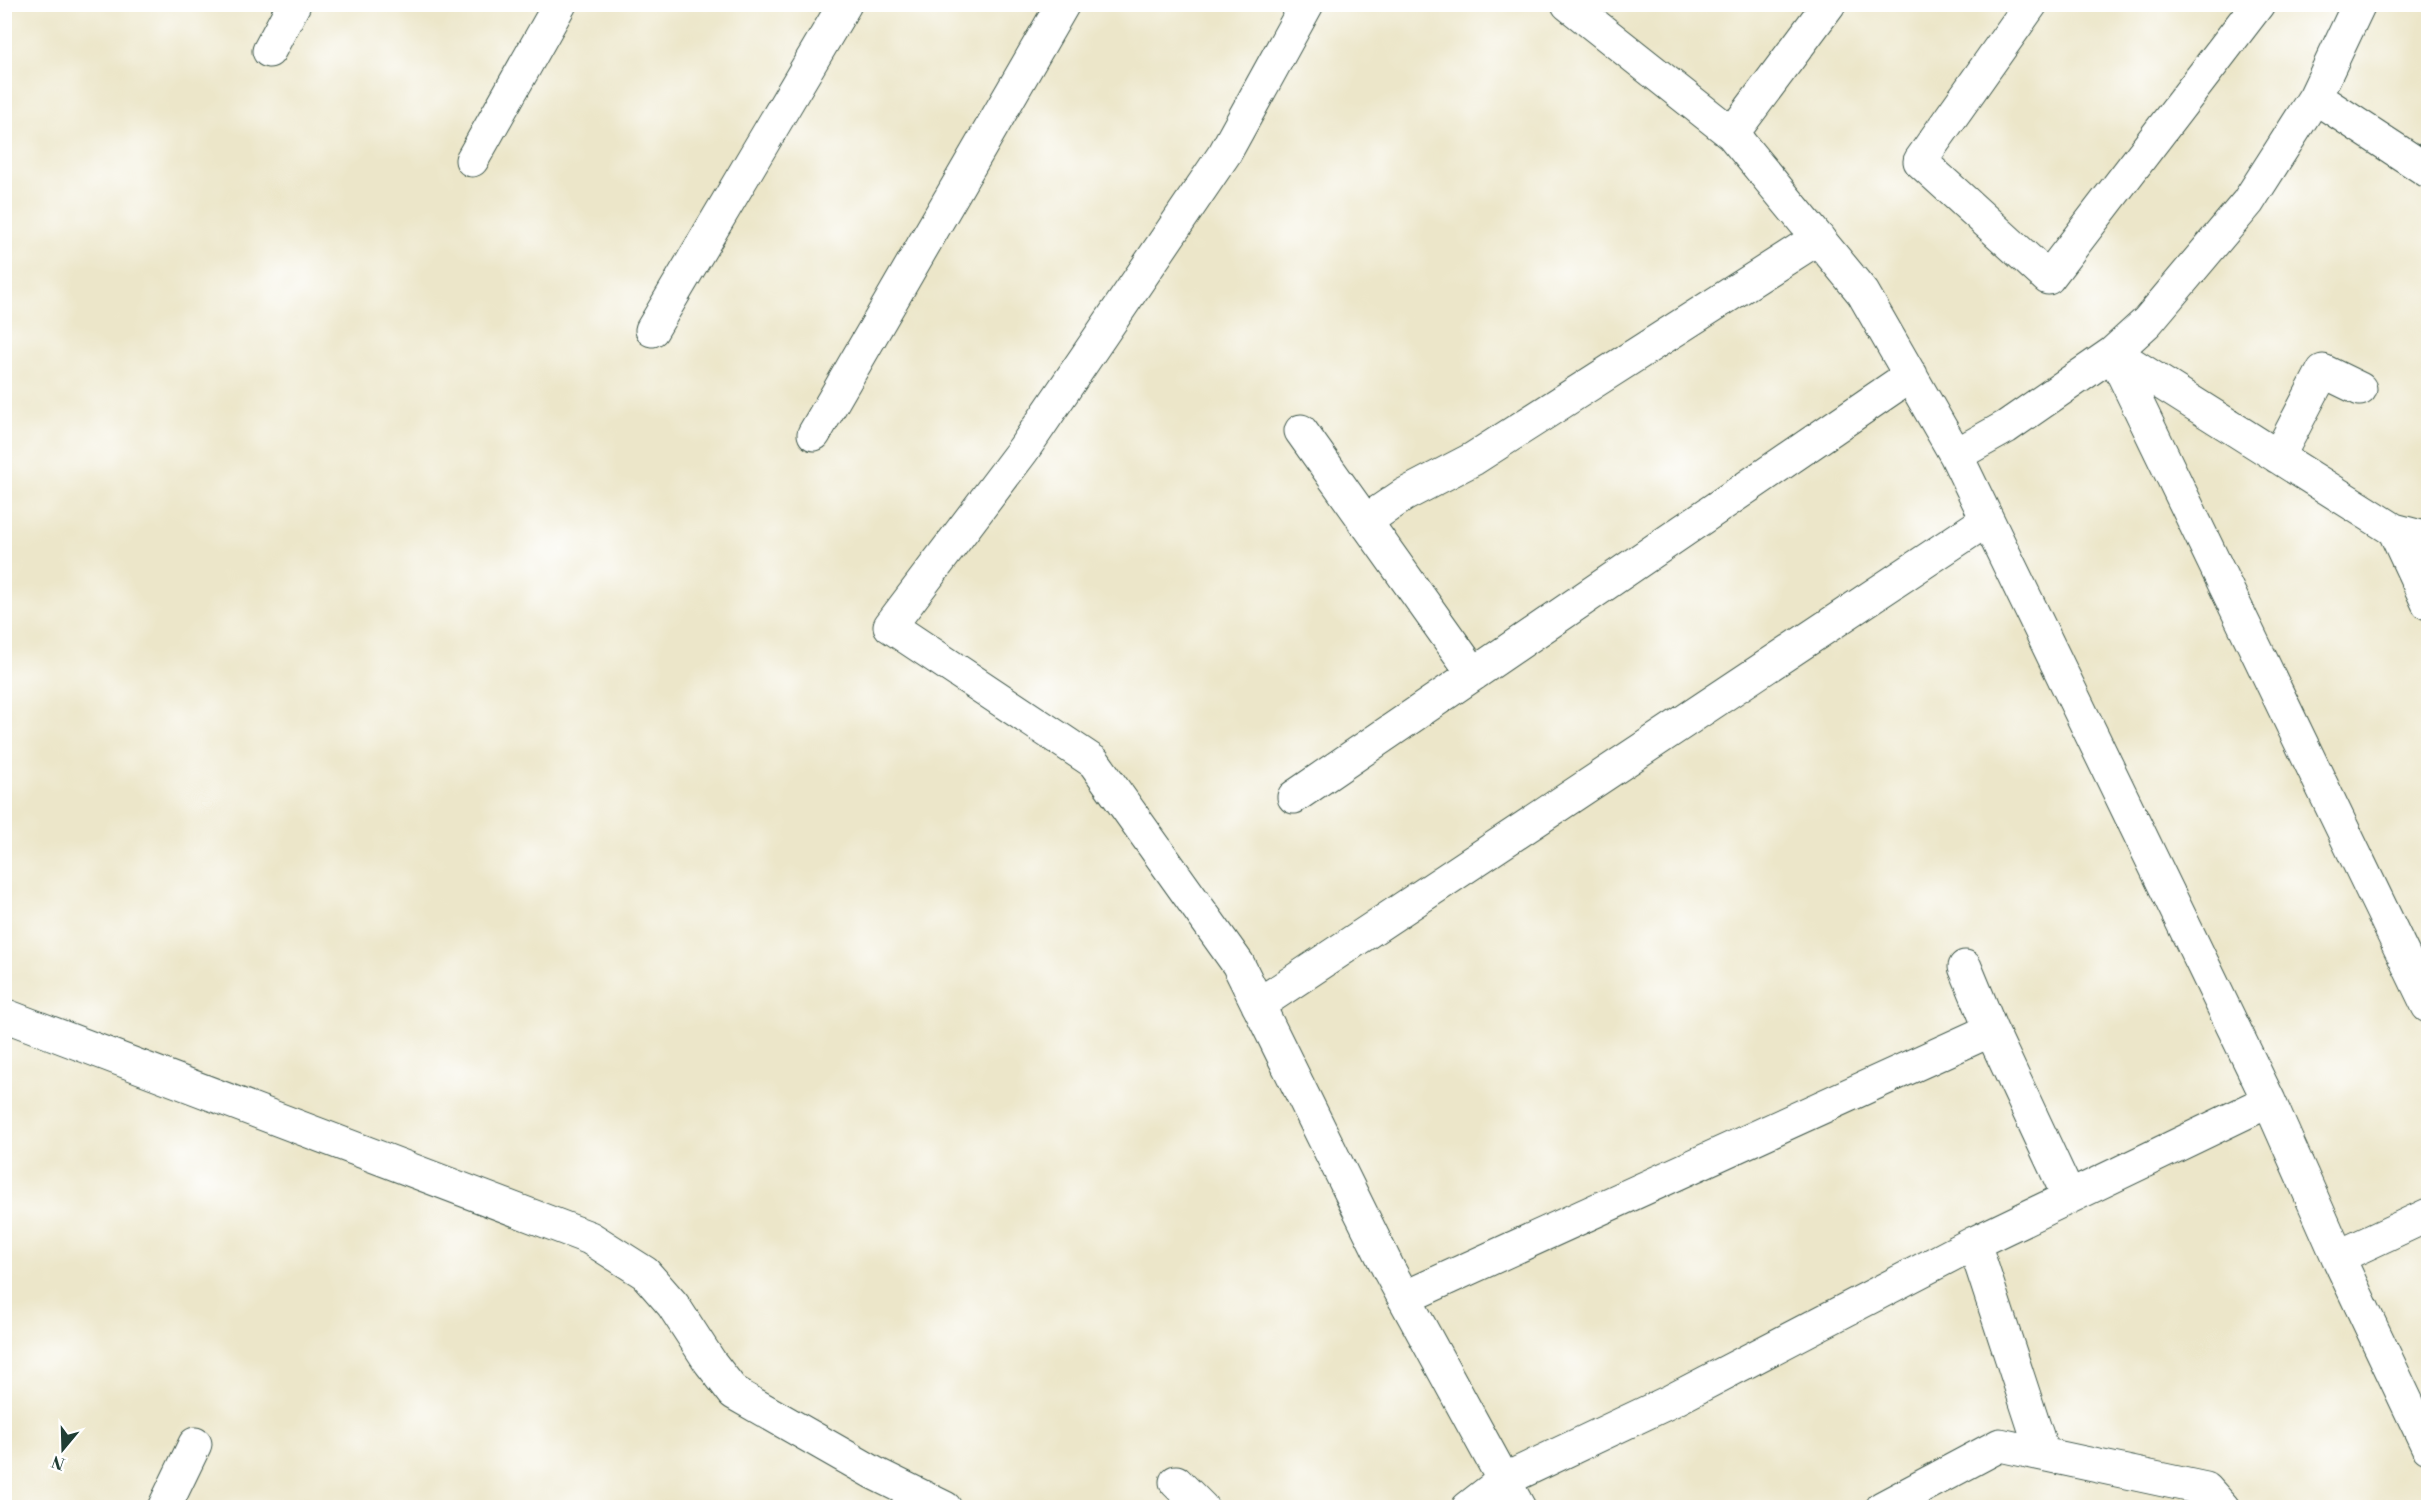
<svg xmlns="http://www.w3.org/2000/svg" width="2433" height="1512" font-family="'Libre Bodoni',serif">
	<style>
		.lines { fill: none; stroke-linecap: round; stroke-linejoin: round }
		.street-casing { stroke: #3e564a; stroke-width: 35 }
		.street { stroke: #fff; stroke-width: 33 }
	</style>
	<rect width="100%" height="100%" fill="#fff"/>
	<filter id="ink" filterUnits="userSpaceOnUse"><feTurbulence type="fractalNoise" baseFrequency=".0167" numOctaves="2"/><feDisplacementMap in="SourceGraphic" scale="12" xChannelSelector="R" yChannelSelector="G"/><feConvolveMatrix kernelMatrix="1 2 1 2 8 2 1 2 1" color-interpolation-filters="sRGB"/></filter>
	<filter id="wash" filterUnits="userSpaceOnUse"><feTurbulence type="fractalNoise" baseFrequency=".008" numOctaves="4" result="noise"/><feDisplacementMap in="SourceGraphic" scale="24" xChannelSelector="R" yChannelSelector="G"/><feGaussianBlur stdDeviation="1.35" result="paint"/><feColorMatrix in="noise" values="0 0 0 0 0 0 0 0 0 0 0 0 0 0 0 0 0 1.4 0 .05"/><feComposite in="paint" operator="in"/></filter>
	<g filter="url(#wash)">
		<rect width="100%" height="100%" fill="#ece6c9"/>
	</g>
	<g filter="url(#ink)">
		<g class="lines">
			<!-- street casing -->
			<g class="street-casing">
				<path id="street" d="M1307,4l-82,149 -202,297 -133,176 204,136 144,202 151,306 130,238
					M1568,4l164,130 131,159 93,162 50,-28 107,-74 34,-31 101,-120 67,-105 44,-93
					M2031,4l-111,157 128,117 210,-274
					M269,51l25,-47
					M2315,97l113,74
					M1732,134l97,-130
					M472,160l88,-156
					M652,330l193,-326
					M2113,353l315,653
					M2114,353l280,177 34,9
					M1301,431l173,243
					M814,434l249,-430
					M1956,455l313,646 69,156 90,190
					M2278,457l45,-86 37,18
					M1364,522l40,-27 69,-36 345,-221
					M2394,530l34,73
					M1294,797l617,-422
					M1965,967l26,63 78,167
					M1258,1005l729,-485
					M4,1015l586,223 55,35 28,32 37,57 24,31 140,80 71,35
					M2338,1257l90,-42
					M1404,1298l587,-268
					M2043,1454l-69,-211 295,-142
					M1176,1482l26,26
					M164,1508l31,-64
					M1468,1508l36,-28 167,-79 303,-158
					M1882,1508l118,-63 206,44 17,19"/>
			</g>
			<!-- street -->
			<use href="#street" class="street"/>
		</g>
	</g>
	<!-- margin -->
	<rect width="2433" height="1512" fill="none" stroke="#fff" stroke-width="24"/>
	<!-- north arrow -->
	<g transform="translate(63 1449) rotate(199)" stroke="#ffffff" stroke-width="4.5" paint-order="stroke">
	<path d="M0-4.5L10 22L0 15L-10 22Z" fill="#1f3d34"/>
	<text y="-9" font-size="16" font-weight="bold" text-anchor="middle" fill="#1f3d34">N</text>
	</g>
</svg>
